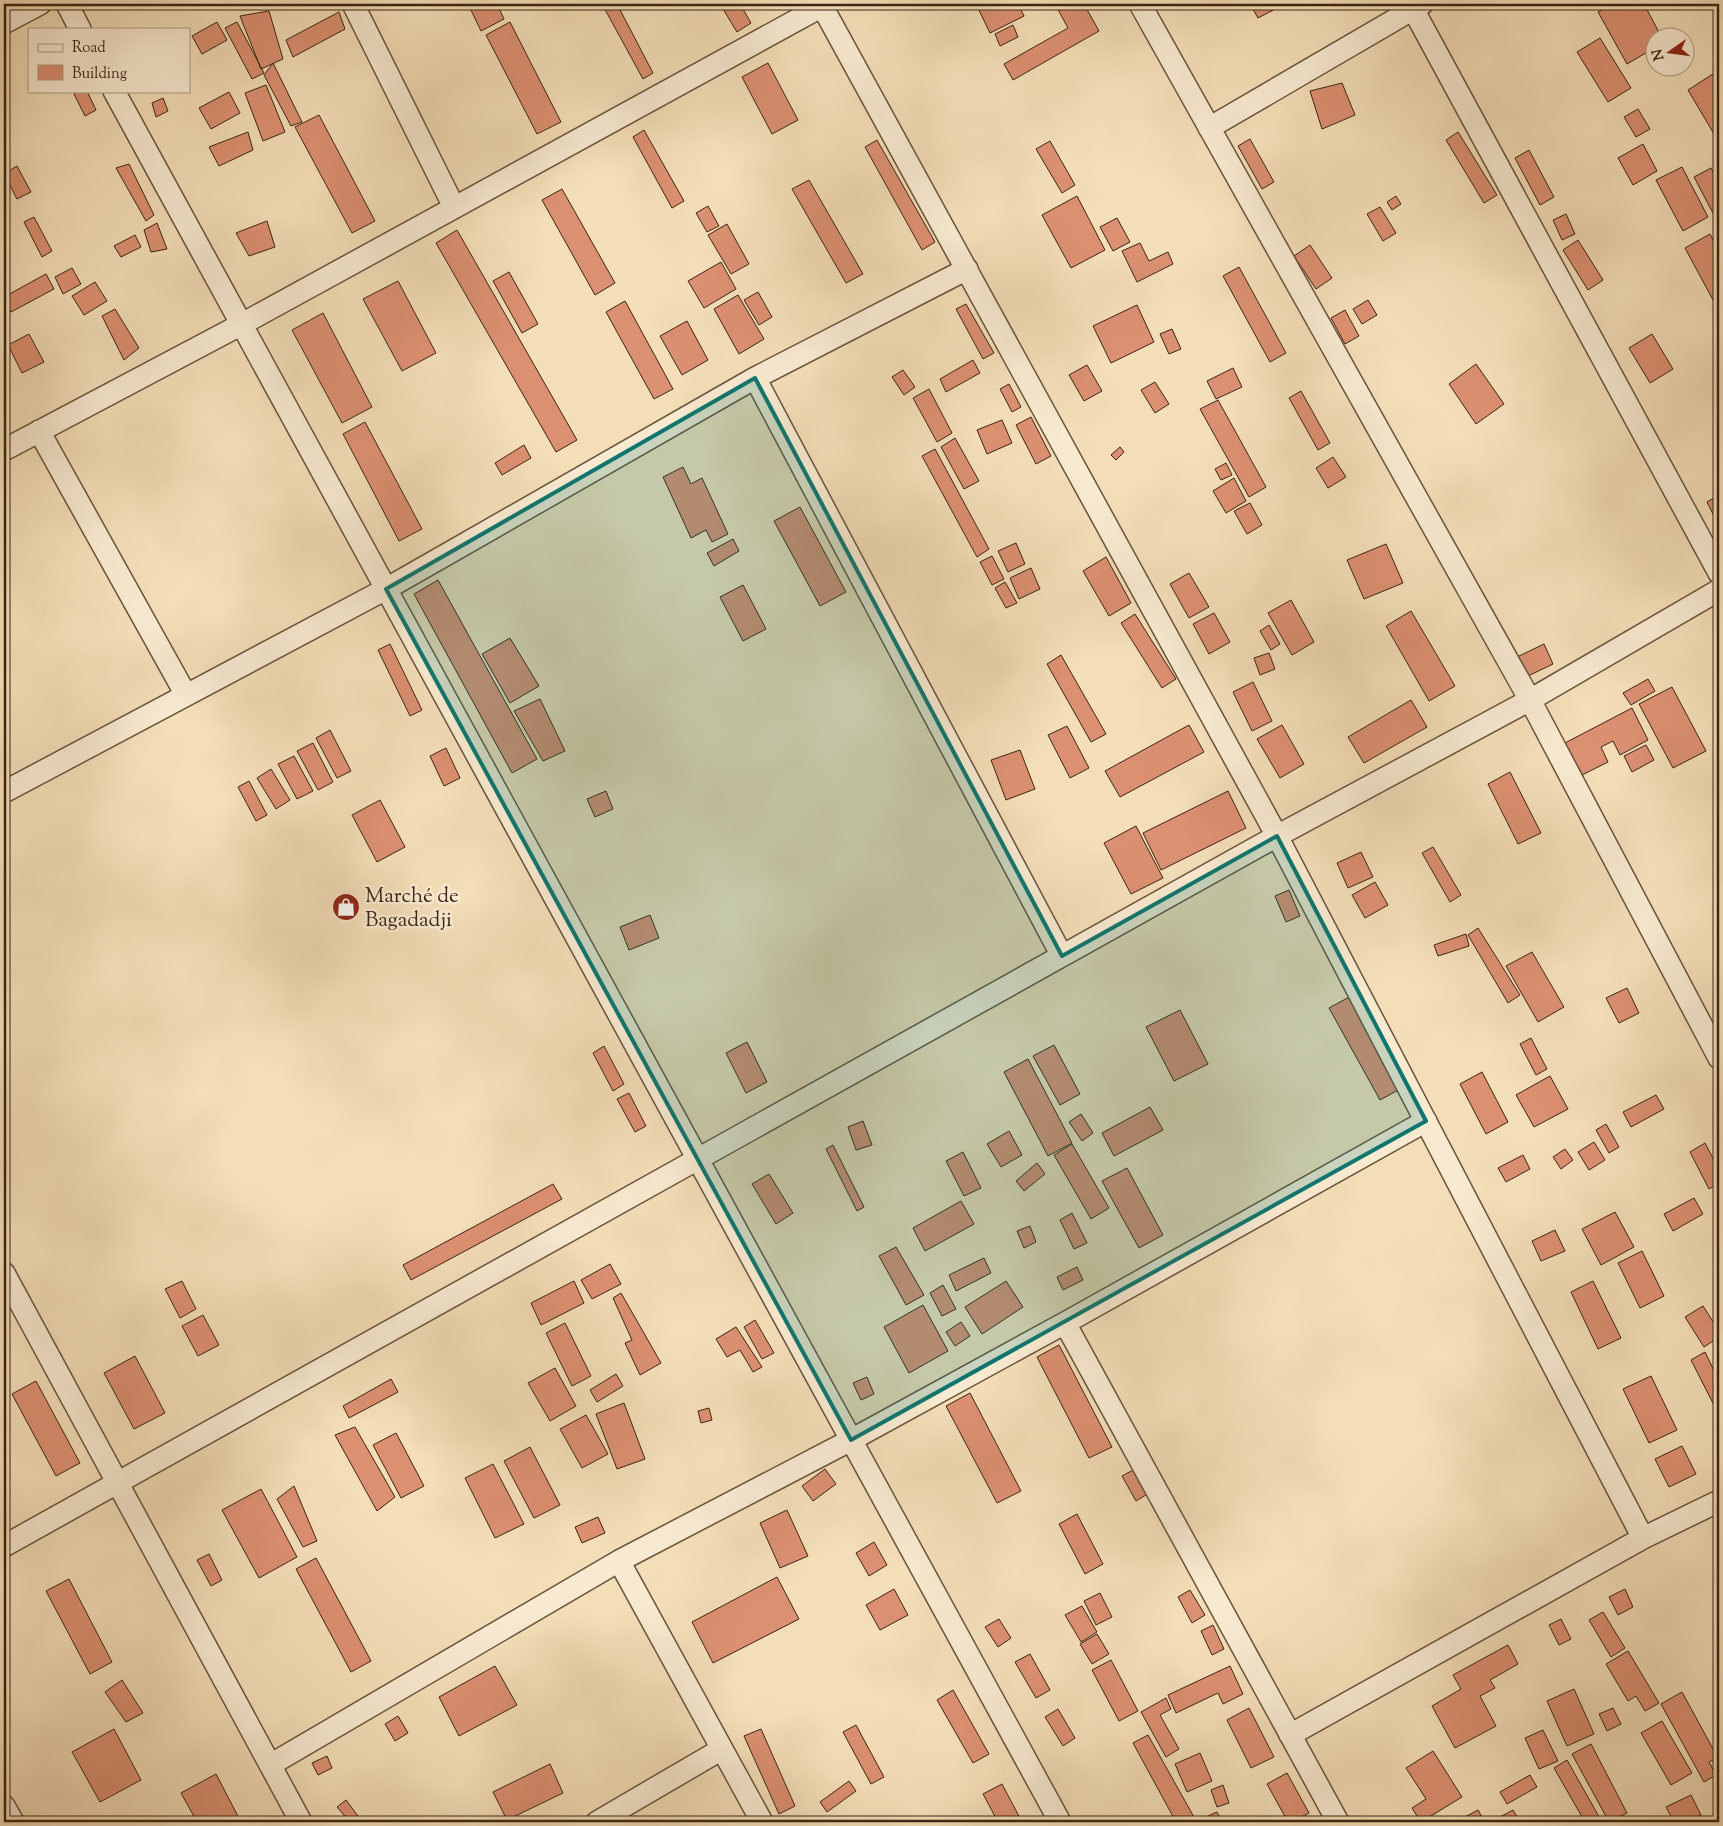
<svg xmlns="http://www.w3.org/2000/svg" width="1723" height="1826" font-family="'Sorts Mill Goudy',serif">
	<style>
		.building { fill: #dc9072; stroke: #3a2513 }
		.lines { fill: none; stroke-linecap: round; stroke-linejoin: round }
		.street-casing { stroke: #68533c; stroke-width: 24 }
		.street { stroke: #f8ead1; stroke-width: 21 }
		.marked { fill: #0f766e; fill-opacity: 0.2; stroke: #0f766e; stroke-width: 4; stroke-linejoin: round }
		.labels { text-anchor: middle; stroke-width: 5; stroke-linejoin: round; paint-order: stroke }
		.poi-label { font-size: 21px; fill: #3a2513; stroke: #f8ead1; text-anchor: start }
	</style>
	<rect width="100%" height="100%" fill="#f4deb8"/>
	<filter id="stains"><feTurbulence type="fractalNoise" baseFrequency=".004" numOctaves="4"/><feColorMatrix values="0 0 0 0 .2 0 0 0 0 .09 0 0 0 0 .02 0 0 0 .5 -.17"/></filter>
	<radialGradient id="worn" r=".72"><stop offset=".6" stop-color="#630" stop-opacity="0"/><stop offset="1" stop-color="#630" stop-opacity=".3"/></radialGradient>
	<!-- building -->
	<path class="building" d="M468,4h29l7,15 -23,12z
		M602,4h15l36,69 -10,6z
		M720,4h20l11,19 -14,9z
		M976,4h42l6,12 -34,17z
		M1055,4h29l15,27 -86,49 -9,-16 64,-36z
		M1250,4h32l1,1 -25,13z
		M1612,4h32l18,34h-6v9l-29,17 -29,-52z
		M269,11l14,48 -22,10 -21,-53z
		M339,12l6,17 -52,28 -7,-17z
		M217,22l10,18 -25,14 -10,-18z
		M237,22l27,51 -12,6 -27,-51z
		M510,22l51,100 -24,12 -51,-99z
		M1013,25l5,12 -18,9 -5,-12z
		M1600,38l31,50 -23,14 -31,-50z
		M273,63l29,59 -11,4 -27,-51z
		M768,63l30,57 -26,14 -30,-57z
		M1719,70v61l-5,3 -26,-44z
		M1342,83l13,32 -33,14 -12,-38z
		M266,85l19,47 -22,9 -18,-48z
		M79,91h8l9,19 -11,6 -11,-22z
		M229,92l11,21 -29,16 -12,-21z
		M163,98l5,13 -12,6 -4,-14z
		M1638,109l12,20 -14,8 -12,-20z
		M319,115l56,106 -23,12 -57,-106z
		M644,130l40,71 -12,7 -39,-71z
		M248,132l5,18 -34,16 -10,-19z
		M1458,132l39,63 -13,8 -38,-63z
		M1250,139l24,43 -12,7 -24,-43z
		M877,140l58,102 -13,8 -57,-103z
		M1050,141l25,44 -13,8 -26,-44z
		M1643,144l14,27 -24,14 -15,-27z
		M1529,150l25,47 -14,8 -25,-47z
		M129,164l25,51 -8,6 -30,-53z
		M17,166l14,26 -14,7 -13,-25z
		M1682,167l26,50 -25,14 -27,-51z
		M1711,168l8,15v30l-5,2 -20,-38z
		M809,180l54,94 -17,9 -54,-94z
		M562,189l53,94 -20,12 -53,-95z
		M1077,196l28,54 -34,18 -29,-53z
		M1396,196l5,8 -9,6 -5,-8z
		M708,206l11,20 -12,6 -11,-19z
		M1380,207l16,26 -13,8 -16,-27z
		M1566,214l9,20 -13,6 -9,-20z
		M34,217l18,34 -10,6 -18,-35z
		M1117,218l13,24 -17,9 -13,-24z
		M267,221l8,26 -26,9 -13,-23z
		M157,223l10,26 -16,3 -7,-22z
		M727,224l22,40 -18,10 -23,-39z
		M457,230l120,210 -21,12 -120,-209z
		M1710,234l9,18v59l-34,-63z
		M135,235l6,12 -20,10 -7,-11z
		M1578,240l25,40 -15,10 -25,-40z
		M1140,243l9,18 19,-9 5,12 -36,18 -15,-31z
		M1310,245l22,33 -16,11 -22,-33z
		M721,262l15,27 -32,19 -16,-27z
		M1239,267l47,86 -16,9 -47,-86z
		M72,268l9,16 -18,10 -8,-17z
		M509,272l29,52 -16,9 -29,-52z
		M46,274l8,15 -43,23 -7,-15z
		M398,281l38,72 -34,18 -39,-72z
		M95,282l12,19 -23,14 -12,-19z
		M758,292l14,25 -13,8 -15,-25z
		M738,295l26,44 -25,15 -25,-45z
		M1368,300l9,15 -15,9 -9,-15z
		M625,301l48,88 -19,10 -48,-87z
		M966,304l28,49 -11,6 -27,-50z
		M1137,305l17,37 -43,21 -18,-37z
		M115,309l24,39 -15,12 -22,-44z
		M1345,310l14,26 -14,8 -14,-26z
		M323,313l49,94 -30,16 -50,-93z
		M687,321l21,39 -26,15 -22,-39z
		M1172,329l9,20 -12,5 -9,-20z
		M29,334l15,28 -22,11 -14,-28z
		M1652,334l21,35 -23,14 -21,-35z
		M973,360l7,13 -34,19 -6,-13z
		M1476,364l28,40 -28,20 -27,-40z
		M1087,365l15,26 -18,10 -15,-26z
		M1233,368l9,19 -26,12 -9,-18z
		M903,370l12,17 -11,8 -12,-18z
		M1155,382l14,22 -14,9 -14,-23z
		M1009,384l12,23 -9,5 -12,-23z
		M929,389l23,44 -15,9 -24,-44z
		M1301,391l29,52 -12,7 -29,-52z
		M1218,400l48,87 -17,10 -49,-88z
		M1031,417l20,39 -15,8 -20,-39z
		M1002,420l10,23 -25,11 -10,-24z
		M365,422l57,107 -23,12 -56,-107z
		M955,438l24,43 -15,8 -23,-42z
		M524,445l7,13 -29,17 -7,-12z
		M1120,447l4,5 -8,8 -5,-5z
		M935,449l54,100 -12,8 -55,-101z
		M1333,457l13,20 -18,11 -12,-20z
		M1226,463l6,12 -11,5 -6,-11z
		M683,467l8,17 11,-6 26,56 -16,8 -6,-12 -15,8 -28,-61z
		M1234,478l12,23 -20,12 -13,-22z
		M1719,495v31l-12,-24z
		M1250,503l12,22 -15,9 -13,-23z
		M800,507l46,85 -26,14 -46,-85z
		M733,539l6,12 -25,15 -7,-13z
		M1016,543l9,21 -17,8 -10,-21z
		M1386,544l17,39 -39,16 -17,-39z
		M992,556l12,23 -12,6 -12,-23z
		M1106,557l25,46 -22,13 -26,-45z
		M1031,568l9,21 -21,10 -9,-21z
		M1189,573l20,34 -20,11 -19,-34z
		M438,580l99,179 -25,14 -98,-179z
		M1005,582l12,21 -11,5 -11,-20z
		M743,585l23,44 -23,12 -23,-44z
		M1291,600l23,42 -22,13 -24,-42z
		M1411,611l44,75 -26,15 -43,-75z
		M1214,613l16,29 -21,12 -16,-30z
		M1135,614l41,65 -14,9 -41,-65z
		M1269,625l11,19 -9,6 -11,-19z
		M510,638l29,48 -29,17 -28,-49z
		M390,644l32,66 -12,6 -32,-66z
		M1544,644l9,20 -27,13 -9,-20z
		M1269,653l6,16 -15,6 -6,-17z
		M1061,655l45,79 -15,8 -44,-78z
		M1648,679l7,12 -24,14 -8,-12z
		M1253,682l19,39 -20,10 -19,-39z
		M1672,687l34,64 -33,17 -34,-64z
		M540,699l25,52 -22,10 -29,-50z
		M1411,700l16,27 -63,36 -16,-26z
		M1632,708l16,32 -28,15 -7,-14 -12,6 7,15 -28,14 -17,-32z
		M1189,725l15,27 -84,45 -15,-26z
		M1282,725l22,39 -24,14 -23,-39z
		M1067,726l22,42 -19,10 -22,-43z
		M330,730l21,41 -14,7 -21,-40z
		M313,743l20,39 -15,8 -21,-39z
		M1646,745l8,15 -22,12 -8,-16z
		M446,748l14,30 -16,8 -14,-30z
		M1020,750l15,39 -29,11 -15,-40z
		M294,756l19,35 -16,8 -19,-35z
		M271,769l19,31 -14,9 -19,-31z
		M1510,772l31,61 -23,11 -30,-60z
		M249,781l18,34 -11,6 -18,-34z
		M606,791l7,18 -18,8 -8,-18z
		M1228,791l18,37 -85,42 -18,-37z
		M380,800l25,47 -28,15 -25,-47z
		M1136,826l27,52 -32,16 -27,-51z
		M1433,847l28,48 -11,7 -28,-49z
		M1361,852l12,25 -25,11 -11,-25z
		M1375,882l13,23 -23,13 -13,-23z
		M1289,890l11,26 -14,6 -11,-26z
		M650,915l9,23 -30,12 -9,-23z
		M1478,928l42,67 -12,8 -40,-68z
		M1466,934l3,12 -31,10 -4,-11z
		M1532,952l32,55 -26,15 -32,-56z
		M1627,988l12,25 -20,10 -13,-25z
		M1351,996l51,92 -22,12 -51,-92z
		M1180,1010l28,54 -34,17 -28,-54z
		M1531,1038l16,31 -11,6 -16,-31z
		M747,1042l20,40 -21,11 -20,-40z
		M1054,1045l26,49 -20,11 -27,-49z
		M604,1046l20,38 -11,7 -20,-38z
		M1028,1059l44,84 -24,13 -44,-84z
		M1482,1072l26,50 -22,12 -26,-50z
		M1550,1076l18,33 -34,18 -18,-32z
		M629,1093l17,33 -11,6 -18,-33z
		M1656,1095l8,14 -33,18 -8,-15z
		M1150,1107l13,23 -49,26 -12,-23z
		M1081,1114l12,19 -11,8 -13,-19z
		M863,1121l9,24 -16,5 -8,-23z
		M1606,1124l13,23 -10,6 -13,-23z
		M1009,1131l13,24 -21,12 -14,-23z
		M1594,1142l11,18 -16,10 -11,-18z
		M1705,1143l14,27v13l-10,6 -19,-37z
		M1072,1144l37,64 -18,11 -37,-64z
		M833,1145l31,62 -7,4 -31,-62z
		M1565,1149l8,11 -12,9 -8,-12z
		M963,1152l18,36 -17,8 -18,-35z
		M1523,1155l7,14 -24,13 -8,-14z
		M1037,1163l8,11 -21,17 -8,-10z
		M1127,1168l36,67 -24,13 -37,-67z
		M769,1174l24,39 -17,11 -24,-40z
		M553,1184l9,15 -151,81 -8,-15z
		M1694,1198l9,16 -30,17 -9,-17z
		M961,1201l13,23 -49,27 -12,-23z
		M1615,1212l19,35 -33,18 -19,-36z
		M1072,1213l15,30 -13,6 -14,-29z
		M1030,1226l6,16 -12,6 -7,-17z
		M1555,1230l10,21 -24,10 -9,-20z
		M896,1247l28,48 -18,10 -27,-49z
		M1642,1251l22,45 -24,12 -22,-45z
		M984,1258l7,15 -35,18 -7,-16z
		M610,1264l11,20 -29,15 -11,-19z
		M1077,1267l6,13 -20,10 -6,-13z
		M182,1281l14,28 -16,9 -15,-29z
		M574,1281l10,22 -43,22 -10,-22z
		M1006,1281l17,26 -41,27 -17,-27z
		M1593,1281l28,57 -23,11 -27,-57z
		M943,1285l13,24 -14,7 -12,-23z
		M621,1293l40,70 -21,12 -15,-32 7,-3 -19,-42z
		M923,1305l25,46 -39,22 -25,-46z
		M1703,1306l16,25v6l-15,10 -19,-30z
		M203,1315l16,30 -21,11 -16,-30z
		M755,1320l19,33 -12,6 -18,-32z
		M961,1322l9,14 -15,10 -9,-14z
		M565,1323l26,53 -19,10 -26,-53z
		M736,1327l26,40 -9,5 -13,-22 -13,7 -11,-18z
		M1059,1345l53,102 -23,11 -52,-101z
		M1705,1352l14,29v34l-28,-55z
		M135,1356l30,57 -31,16 -30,-56z
		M555,1368l21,38 -26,15 -22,-38z
		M616,1374l7,12 -26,16 -7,-12z
		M1651,1376l26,54 -28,13 -26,-54z
		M867,1377l7,17 -13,6 -8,-17z
		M391,1379l7,13 -49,26 -6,-12z
		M36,1381l44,82 -24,13 -44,-82z
		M970,1393l51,98 -24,12 -51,-97z
		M624,1403l21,56 -28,10 -21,-55z
		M709,1408l3,12 -11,3 -3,-12z
		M586,1415l22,39 -26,14 -22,-39z
		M355,1427l40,70 -18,14 -42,-76z
		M396,1433l28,53 -23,12 -28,-53z
		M1682,1446l14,28 -27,13 -14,-28z
		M530,1447l30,58 -26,13 -30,-57z
		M1719,1448v13l-5,-10z
		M493,1464l31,60 -29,14 -30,-60z
		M825,1469l11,15 -23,17 -11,-15z
		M1135,1469l14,24 -13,8 -14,-25z
		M4,1477l6,12 -6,4z
		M294,1486l23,55 -14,6 -26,-48z
		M261,1489l36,68 -38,21 -37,-68z
		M787,1510l21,46 -28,12 -20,-45z
		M1077,1514l26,50 -18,10 -26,-50z
		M598,1517l7,16 -23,10 -7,-16z
		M874,1542l13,23 -18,11 -13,-23z
		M209,1554l13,26 -11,6 -14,-26z
		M316,1558l55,103 -20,11 -55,-103z
		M777,1577l22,42 -86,44 -21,-41z
		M69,1579l43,83 -22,12 -44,-83z
		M894,1589l14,26 -28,15 -14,-25z
		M1625,1589l8,18 -15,8 -9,-18z
		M1190,1590l15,25 -13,8 -14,-26z
		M1100,1593l12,24 -16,8 -12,-24z
		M1082,1606l15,26 -16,10 -16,-27z
		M1603,1612l22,36 -14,9 -22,-37z
		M999,1619l12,19 -13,9 -13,-20z
		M1561,1619l10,20 -12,6 -10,-20z
		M1213,1625l11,24 -12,6 -11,-24z
		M1097,1634l12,20 -17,10 -12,-20z
		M1508,1645l10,19 -28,16 5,8 -15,8 16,30 -41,22 -23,-42 29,-17 -8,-14z
		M1628,1651l31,52 -14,8 -9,-15 -8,5 -22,-37z
		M1030,1654l20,36 -14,8 -21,-36z
		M1111,1660l27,51 -19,10 -27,-51z
		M495,1666l22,39 -58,31 -20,-39z
		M1230,1666l13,28 -20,10 -5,-11 -42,20 -8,-18z
		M122,1680l21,33 -17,9 -21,-30z
		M1574,1689l20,45 -27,12 -20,-45z
		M953,1690l36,64 -16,9 -36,-63z
		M1682,1692l36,66 -9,4 7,13 -12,7 -43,-78z
		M1166,1698l5,11 -11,6 19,34 -13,8 -25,-45z
		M1249,1708l25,49 -23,11 -24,-48z
		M1613,1708l8,16 -14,7 -8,-17z
		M1058,1709l17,29 -12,8 -18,-29z
		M398,1716l10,17 -13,8 -10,-17z
		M1662,1721l30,52 -21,12 -30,-52z
		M856,1725l28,52 -13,7 -28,-52z
		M114,1729l27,51 -41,22 -28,-50z
		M761,1729l34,77 -16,8 -35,-78z
		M1543,1730l15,31 -19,8 -14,-31z
		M1148,1735l46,82 -10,5h-8l-43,-79z
		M1591,1744l36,69 -18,9 -37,-68z
		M1433,1751l29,46 -41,25 -9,-14 14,-9 -20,-31z
		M1200,1753l12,28 -25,11 -12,-28z
		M327,1756l5,12 -14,7 -6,-12z
		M1567,1760l35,62h-17l-31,-54z
		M550,1764l13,29 -56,27 -14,-28z
		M1287,1773l22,40 -17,9h-4l-21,-38z
		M216,1774l25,48h-44l-16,-29z
		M1530,1775l7,12 -30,17 -7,-12z
		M849,1781l7,10 -29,21 -7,-10z
		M1002,1784l20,38h-24l-15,-28z
		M1223,1785l6,18 -12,4 -6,-17z
		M1691,1795l10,20 -16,7h-11l-8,-15z
		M346,1800l12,16 -8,6 -13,-15z
		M1478,1810l7,12h-19l-3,-4z
		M1513,1810l7,12h-29z
		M1217,1812l5,10h-20l-1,-3z
		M942,1817l2,5h-14z"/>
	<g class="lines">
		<!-- street casing -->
		<g class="street-casing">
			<path id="street" d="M67,4l13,25
				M353,4l101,203
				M1140,4l390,696 189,358
				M822,6l455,830 366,702
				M1413,9l306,564
				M4,23l36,-19
				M114,91l946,1731
				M1209,128l213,-124
				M755,378l307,578
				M39,431l147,264
				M4,450l238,-126 584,-320
				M4,792l382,-203 369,-211 212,-109
				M4,1273l297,549
				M1065,1323l273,499
				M4,1546l1273,-710 253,-136 189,-110
				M619,1561l143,261
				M1290,1735l353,-197 76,-37
				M270,1765l349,-204 232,-121 214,-117 361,-202
				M4,1806l9,16
				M597,1822l125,-73"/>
		</g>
		<!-- street -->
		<use href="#street" class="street"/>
	</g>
	<!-- marked area -->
	<path class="marked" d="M755,378l307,578 215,-120 149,285 -575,319 -465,-851z"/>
	<!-- icons -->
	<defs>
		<g id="shop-disc" transform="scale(1.4375)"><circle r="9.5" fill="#8f2418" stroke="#f8ead1"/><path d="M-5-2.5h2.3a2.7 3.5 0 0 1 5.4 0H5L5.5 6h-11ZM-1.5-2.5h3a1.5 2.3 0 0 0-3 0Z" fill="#fff"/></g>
	</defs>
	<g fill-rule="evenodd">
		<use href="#shop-disc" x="346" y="907"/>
	</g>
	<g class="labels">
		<!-- poi labels -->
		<g class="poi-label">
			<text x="365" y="902">Marché de<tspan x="365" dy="24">Bagadadji</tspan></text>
		</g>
	</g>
	<!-- margin -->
	<rect width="1723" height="1826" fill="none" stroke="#f4deb8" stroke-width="20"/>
	<rect x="5" y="5" width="1713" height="1816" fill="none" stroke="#3a2513" stroke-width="2.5"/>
	<rect x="10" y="10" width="1703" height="1806" fill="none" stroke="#3a2513"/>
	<!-- legend -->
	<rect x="28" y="28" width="162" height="65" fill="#f8ead1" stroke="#ac9b85"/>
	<rect x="38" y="44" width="25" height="8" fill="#f8ead1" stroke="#ac9b85"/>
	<text x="72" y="52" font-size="15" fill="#3a2513">Road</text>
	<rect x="38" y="65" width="25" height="15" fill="#dc9072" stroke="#ac9b85"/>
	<text x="72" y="78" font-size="15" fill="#3a2513">Building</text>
	<!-- north arrow -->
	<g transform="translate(1670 52) rotate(256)"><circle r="24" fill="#f8ead1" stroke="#ac9b85"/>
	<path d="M0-4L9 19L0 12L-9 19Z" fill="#8f2418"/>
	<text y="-8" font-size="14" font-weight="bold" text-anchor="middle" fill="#3a2513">N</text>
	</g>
	<rect width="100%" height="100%" filter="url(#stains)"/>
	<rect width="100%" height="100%" fill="url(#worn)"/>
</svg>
